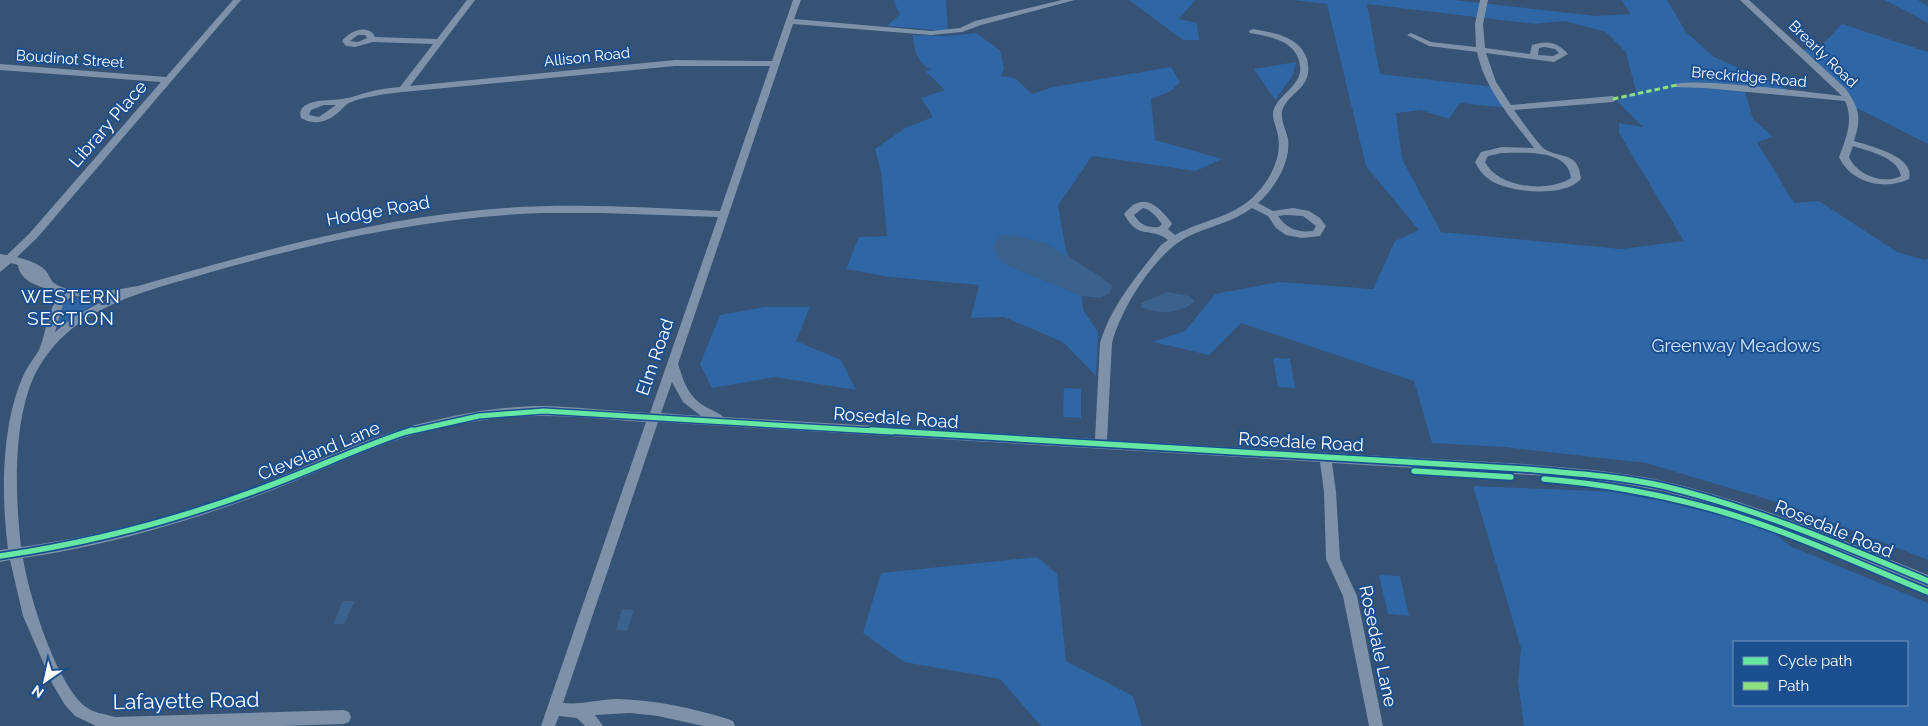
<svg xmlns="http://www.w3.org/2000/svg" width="1928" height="726" font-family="Raleway,sans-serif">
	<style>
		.green { fill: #2f66a5; fill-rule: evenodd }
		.water { fill: #3b618d }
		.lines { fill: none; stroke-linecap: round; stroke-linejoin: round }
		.minor { fill: #7d92a8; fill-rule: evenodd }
		.quiet { stroke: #8de07e; stroke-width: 3; stroke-dasharray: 5.5 3; stroke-linecap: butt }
		.cycleway-far1-casing { stroke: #1b4f8f; stroke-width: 8 }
		.cycleway-casing { stroke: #1b4f8f; stroke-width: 9 }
		.cycleway-far1 { stroke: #66e7a1; stroke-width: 5 }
		.cycleway { stroke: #66e7a1; stroke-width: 5.5 }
		.labels { text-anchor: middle; stroke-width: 4; stroke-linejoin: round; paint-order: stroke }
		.far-street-label { font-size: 15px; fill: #fff; stroke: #1b4f8f }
		.street-label { font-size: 18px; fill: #fff; stroke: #1b4f8f }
		.park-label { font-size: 18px; fill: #cfe3fa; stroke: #1b4f8f }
		.neighbourhood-label { font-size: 19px; letter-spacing: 1px; fill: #fff; stroke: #1b4f8f }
		.near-street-label { font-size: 21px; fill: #fff; stroke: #1b4f8f }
	</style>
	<rect width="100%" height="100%" fill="#365274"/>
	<!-- green -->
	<path class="green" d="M893,0h53l2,31 -61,-5 13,-12z
		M1129,0h66l-16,19 18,4 2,17h-16z
		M1293,0h160l144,16 34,-2 -10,-14h46l19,32 28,25 82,36 -52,-5 9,31 20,18 -16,5 37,61 25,-2 78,51 28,8 3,-2v302l-135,-53 -147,-44 -142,-16 -72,-4 -18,-62 -173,-58 -32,32 -56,-13 32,-11 30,-37 64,-12 94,7 22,-48 24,-11 -53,-64 -39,-162zM1367,4l167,20 31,-3 41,11 20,20 10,39 -19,10 26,26 -24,-4v10l65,108 -63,8 -180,-17 -39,-73 -6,-46 25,-3 28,9 11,-16 49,5 -14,-21 -115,-13z
		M1885,0h33l10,6v17z
		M1842,24l86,28v92l-77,-39 -54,-55 22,-2z
		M976,33l24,17 4,19 -3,7 14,2 17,16 21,-7 118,-20 9,15 -9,9 -20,8 4,41 67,19 -26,12 -104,-15 -34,50 8,44 3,8 -23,-15 -39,22 75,31 1,14 15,22 -2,44 -33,-34 -59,-25 -33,1 8,-33 -89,-8 -44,-8 13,-32 28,-1 -6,-64 -6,-23 30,-21 28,-11 -12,-19 24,-8 -21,-20h7c-15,-10 -17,-19 -18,-35l33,1z
		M1296,62l-3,13 -18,25 -21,-31z
		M74,298l23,1 3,2 -39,24 -3,-3 6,-19z
		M764,307h46l-14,34 45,19 15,30 -81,-13 -63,11 -12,-24 20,-49z
		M1273,358l17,1 5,29 -17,-1z
		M1064,388l17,1v29l-18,-1z
		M1473,486l170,7 35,7 46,12 45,17 21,17 138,57v123h-404l-6,-44 3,-34zM1907,642v63h-173v-63z
		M1037,557l20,17 9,87 67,35 9,30h-101l-41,-47 -96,-17 -41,-29 18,-60z
		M1379,575l21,1 9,40 -21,-2z"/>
	<!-- water -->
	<path class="water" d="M999,235l19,1 28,7 54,33 12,10 -2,7 -10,5 -18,-2 -75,-31 -8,-7 -6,-10z
		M1167,292l22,4 6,5c-14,13 -37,14 -54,6v-4z
		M343,601h12l-11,23h-11z
		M622,609l12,1 -7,21 -11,-1z"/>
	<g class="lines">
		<!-- minor -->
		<path class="minor" d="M233,0h8l-204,238 -20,19c10,3 21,6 28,13 4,4 5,10 9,13 21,14 61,7 84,3 113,-32 226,-65 343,-76 80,-8 159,-3 239,1l50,-145h-95l-272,26c-18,2 -37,4 -54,11 -4,2 -6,5 -9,8 -12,11 -25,15 -39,7 -6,-20 30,-17 41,-19 9,-1 18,-5 27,-7 10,-3 21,-4 31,-5l33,-43 -60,-2 -18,5 -9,-1 -4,-5c7,-10 27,-18 33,-4l62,2 30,-39h8l-65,86 265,-26 97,1 21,-61h8l-7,19 137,12 29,-3 15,-7 87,-21h13l-94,25 -19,7 -31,3 -138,-11 -115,340c6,18 10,33 28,43 6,4 13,5 17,10l372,22 5,-96c12,-39 37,-67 61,-98l7,-5c-17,-14 -30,1 -44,-26 18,-23 33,-10 47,8l1,2 -4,5 7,6c27,-15 60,-18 81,-41 14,-14 26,-37 22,-58 -1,-8 -5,-14 -5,-22 1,-13 15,-21 22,-31 4,-5 6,-11 5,-17 -3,-26 -30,-29 -50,-33l-1,-2 4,-2c21,4 46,7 54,30 2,8 2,16 -2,23 -6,10 -21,18 -23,30 -1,9 4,18 6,27 3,23 -13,49 -30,64l15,8 20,-3 16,3 11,7 6,8 -6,10 -18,2 -16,-3 -10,-7 -8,-12 -16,-8c-19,14 -42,18 -63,28 -33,16 -68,72 -77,107l-5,97 417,24c47,4 94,7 139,17 92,21 178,59 265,94v12l-157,-63 -57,-19 -52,-14 -39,-7 -59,-7 -232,-14 4,29 4,67 17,37 26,130h-14l-26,-130 -17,-37 -2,-67 -4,-30 -662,-40 -95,281c19,2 36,-4 54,-4 38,1 75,9 111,20l5,2 2,5h-32l-45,-10 -28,-3 -35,2 8,11h-18l-8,-8 -18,-2 -4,10h-14l105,-304c-33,-2 -67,-6 -101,-6 -38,-1 -76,5 -113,14 -56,13 -108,40 -162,61 -79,30 -163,55 -247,67 6,38 33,126 63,149 8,6 19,7 29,10l229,-7 5,2 2,5 -2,5 -5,2 -62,2h-186l-21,-10 -10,-11 -12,-20 -30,-69 -13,-56 -10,2v-12l8,-1c-7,-54 -7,-127 17,-177 4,-8 10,-15 14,-22 8,-19 8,-40 22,-57 -15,-5 -41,-9 -43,-28l-7,-2 -11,9v-18l7,1 22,-21 132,-152 -161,-12v-6l166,13zM358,35h7l2,3 -9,4 -8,-1zM324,105h12l-17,12 -10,-2 2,-5zM1143,208c8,1 14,10 19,16l-3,3c-11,1 -19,-2 -25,-12zM542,213h60l116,4 -68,196c-35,-2 -71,-6 -106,-7 -37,0 -76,6 -112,15 -60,13 -114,41 -170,63 -78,29 -159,52 -241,63 -6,-53 -10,-142 23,-188 13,-19 30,-34 50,-45 36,-21 78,-30 117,-42 109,-31 218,-55 331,-59zM1286,215l17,1 13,10 -3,5c-15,2 -26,-2 -35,-15zM71,296l37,2 -36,20 -17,14 8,-27zM672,382l11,20 18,14 -40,-3z
			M1480,0h8l-5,24 2,24 45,6 2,-9c15,-5 26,-3 36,9l-14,8 -68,-9 10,29 15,23 102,-9 4,3 -4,3 -99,8c5,7 26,37 32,40 18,9 32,2 35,29 -17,19 -71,14 -91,1 -7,-5 -11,-10 -15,-18l6,-10 21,-5 32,1c-22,-29 -49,-58 -57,-96l-48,-6 -22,-11 4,-2 20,9 45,5 -1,-23zM1544,47l11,2 4,4 -6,3 -15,-1 1,-7zM1502,153c22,0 66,-4 69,25 -23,15 -73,10 -86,-16l3,-6z
			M1740,0h9l96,88c14,19 17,29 9,53 15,5 62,15 55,38 -24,12 -58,4 -70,-22 7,-19 15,-37 6,-56l-140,-13 -31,-1 -1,-2c12,-9 145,8 169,11zM1853,146c15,5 45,11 48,30 -18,9 -44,-1 -52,-19z"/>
		<!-- quiet -->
		<path class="quiet" d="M1613,99l64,-14"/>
		<!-- cycleway-far1 casing -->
		<g class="cycleway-far1-casing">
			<path id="cycleway-far1" d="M407,432l72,-16 65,-5 348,21"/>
		</g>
		<!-- cycleway casing -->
		<g class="cycleway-casing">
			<path id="cycleway" d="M871,430l653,39c47,4 94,7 139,17 92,22 178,59 265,95
				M1414,471l97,6
				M1544,479c61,5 121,16 179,33 70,21 137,52 205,80
				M0,556c90,-13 178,-36 263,-68 50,-18 98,-42 149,-58"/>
		</g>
		<!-- cycleway-far1 -->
		<use href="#cycleway-far1" class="cycleway-far1"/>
		<!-- cycleway -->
		<use href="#cycleway" class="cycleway"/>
	</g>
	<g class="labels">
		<!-- far-street labels -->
		<g class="far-street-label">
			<text transform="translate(1823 54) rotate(44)" y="5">Brearly Road</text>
			<text transform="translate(587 57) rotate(-6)" y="5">Allison Road</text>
			<text transform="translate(70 59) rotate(4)" y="5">Boudinot Street</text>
			<text transform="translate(1749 77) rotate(5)" y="5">Breckridge Road</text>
		</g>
		<!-- street labels -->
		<g class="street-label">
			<text transform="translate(108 124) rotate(-49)" y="6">Library Place</text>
			<text transform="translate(378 211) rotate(-10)" y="6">Hodge Road</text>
			<text transform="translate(655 357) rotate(-71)" y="6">Elm Road</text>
			<text transform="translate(896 418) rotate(4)" y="6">Rosedale Road</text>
			<text transform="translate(1301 442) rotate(3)" y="6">Rosedale Road</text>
			<text transform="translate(319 451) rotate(-22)" y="6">Cleveland Lane</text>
			<text transform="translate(1834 529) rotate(22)" y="6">Rosedale Road</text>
			<text transform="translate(1378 646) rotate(78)" y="6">Rosedale Lane</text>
		</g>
		<!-- park labels -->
		<g class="park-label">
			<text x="1736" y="352">Greenway Meadows</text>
		</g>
		<!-- neighbourhood labels -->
		<g class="neighbourhood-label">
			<text x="71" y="303">WESTERN<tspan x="71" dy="22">SECTION</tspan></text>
		</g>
		<!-- near-street labels -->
		<g class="near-street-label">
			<text transform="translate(186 701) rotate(-1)" y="7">Lafayette Road</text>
		</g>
	</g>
	<!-- legend -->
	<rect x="1733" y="641" width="175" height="65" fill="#1b4f8f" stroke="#7695bc"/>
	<rect x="1743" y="657" width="25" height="8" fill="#66e7a1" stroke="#7695bc"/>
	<text x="1778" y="666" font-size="15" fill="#ffffff">Cycle path</text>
	<rect x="1743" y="682" width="25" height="8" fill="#8de07e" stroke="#7695bc"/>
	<text x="1778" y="691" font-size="15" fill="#ffffff">Path</text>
	<!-- north arrow -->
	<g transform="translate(45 681) rotate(214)" stroke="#1b4f8f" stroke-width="4" paint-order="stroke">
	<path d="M0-4L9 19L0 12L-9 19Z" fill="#ffffff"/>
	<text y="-8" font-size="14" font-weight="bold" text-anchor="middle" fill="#ffffff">N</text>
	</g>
</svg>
